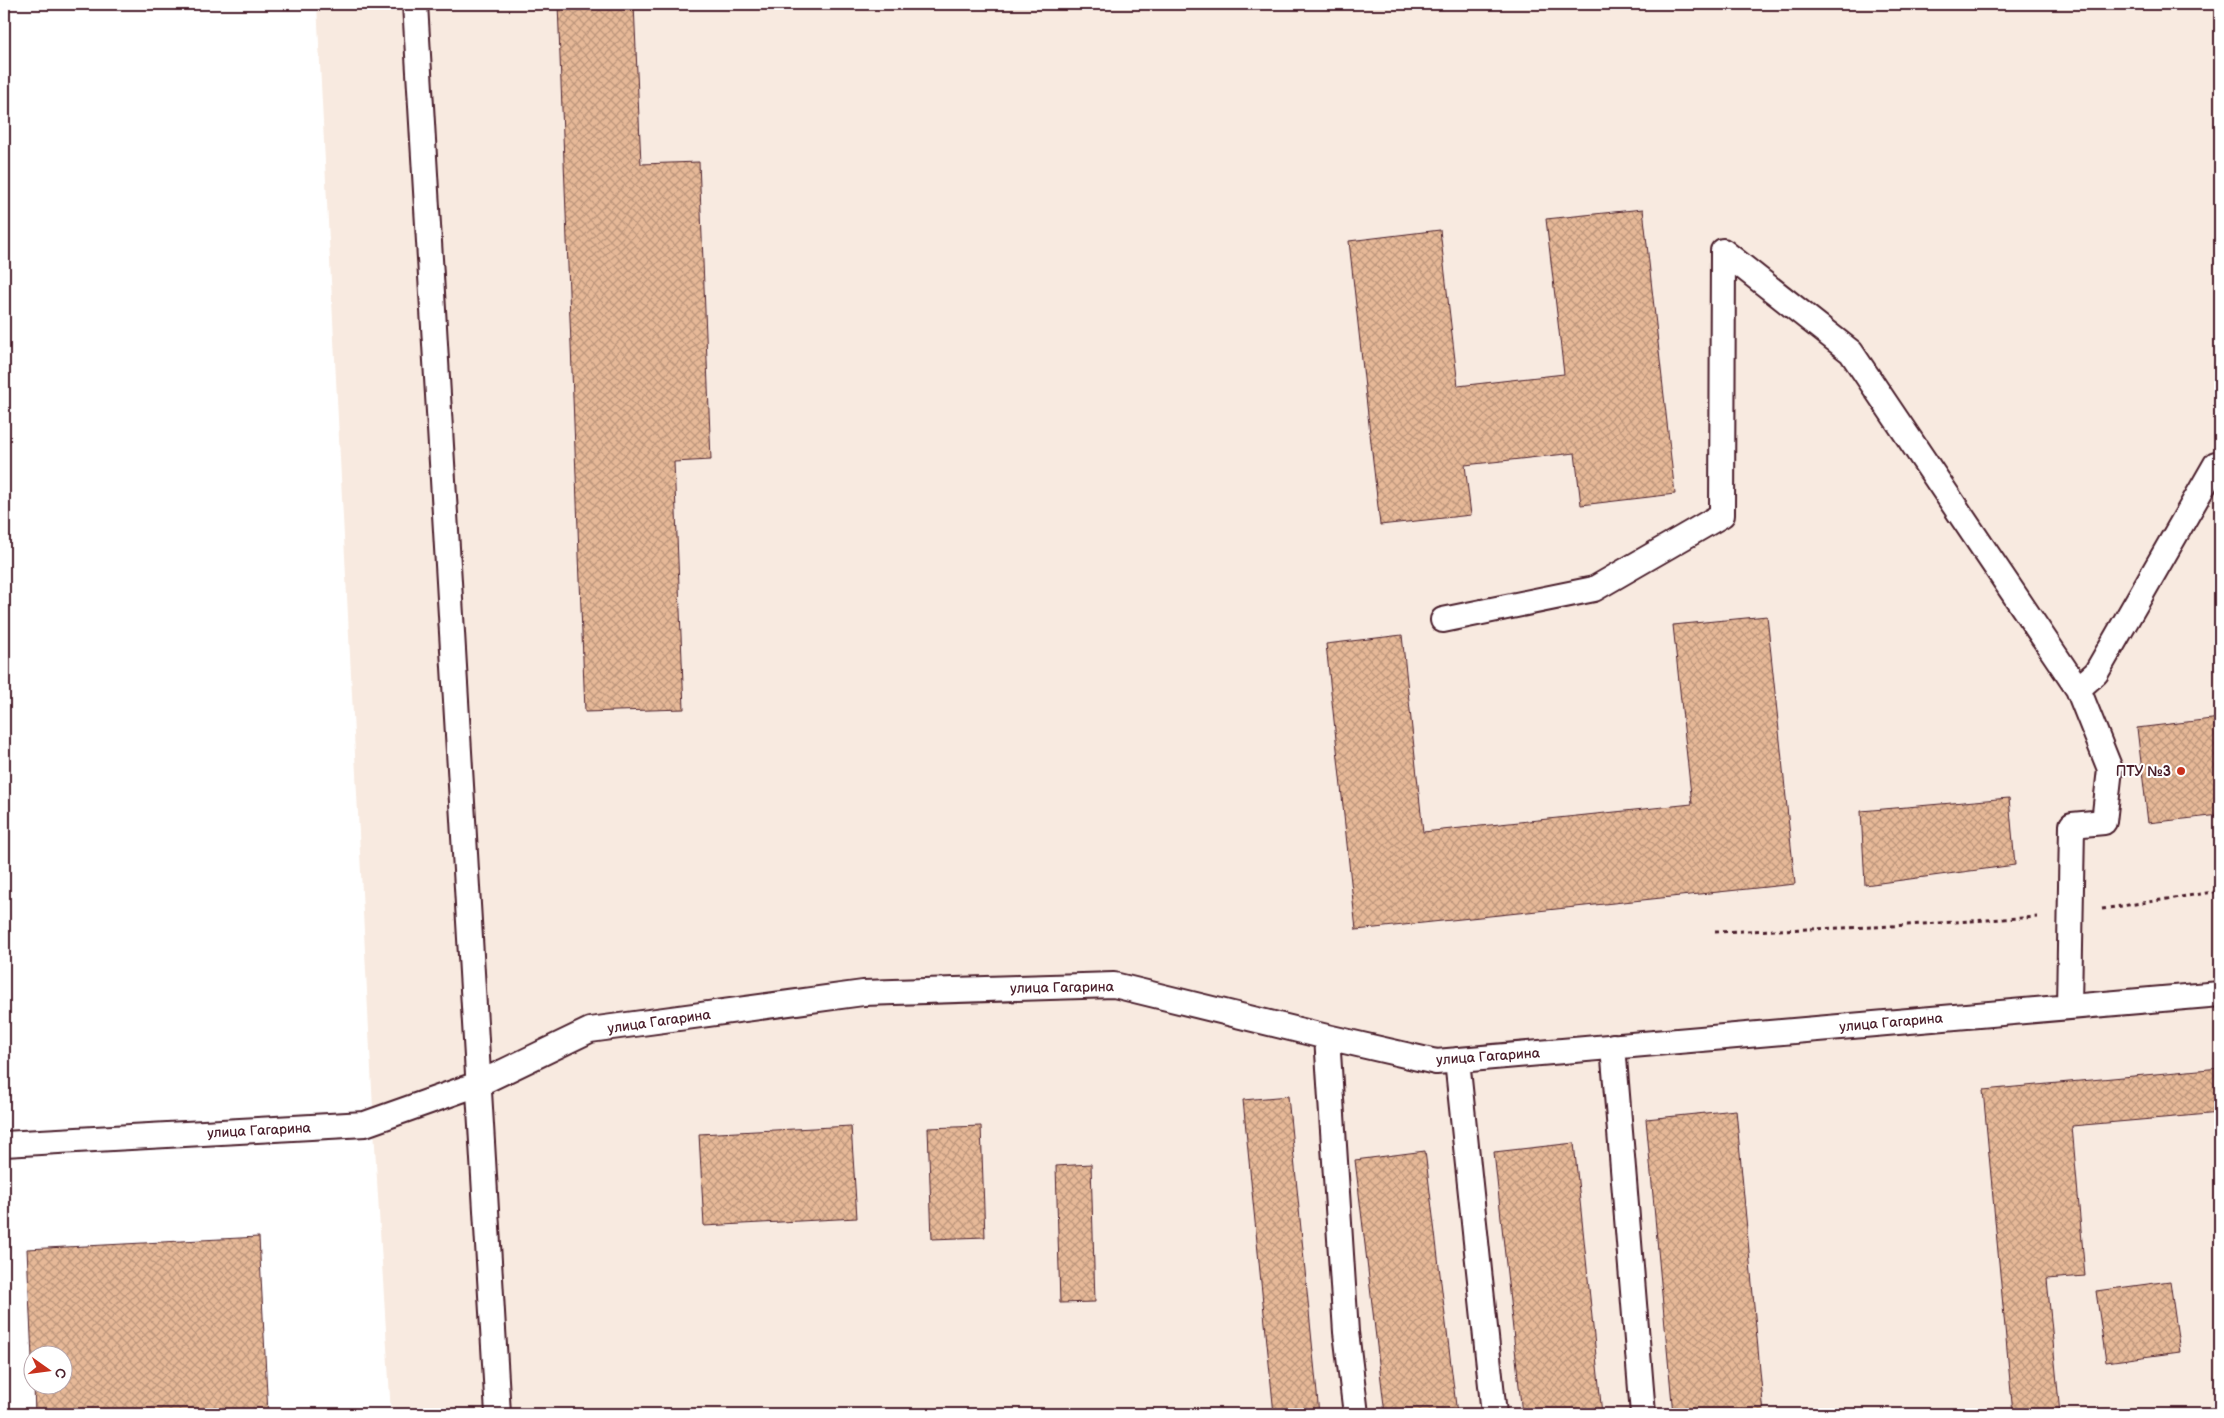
<svg xmlns="http://www.w3.org/2000/svg" width="2224" height="1418" font-family="'Balsamiq Sans',sans-serif">
	<style>
		.built { fill: #f8eae0 }
		.building { fill: url(#building-cross-hatch); stroke: #4a1f2b }
		.lines { fill: none; stroke-linecap: round; stroke-linejoin: round }
		.service-casing { stroke: #4a1f2b; stroke-width: 28 }
		.path { stroke: #4a1f2b; stroke-width: 3; stroke-dasharray: 4 4; stroke-linecap: butt }
		.service { stroke: #fff; stroke-width: 24 }
		.poi-dot { fill: #c8321e; stroke: #fff; stroke-width: 2 }
		.labels { text-anchor: middle; stroke-width: 4; stroke-linejoin: round; paint-order: stroke }
		.poi-label { font-size: 14px; font-weight: bold; fill: #4a1f2b; stroke: #fff; text-anchor: end }
		.street-label { font-size: 14px; fill: #4a1f2b; stroke: #fff }
	</style>
	<defs>
		<pattern id="building-cross-hatch" width="8" height="8" patternUnits="userSpaceOnUse" patternTransform="scale(1.25)"><rect width="8" height="8" fill="#e7b998"/><path d="M0 0l8 8M0 8l8-8" fill="none" stroke="#bd967c"/></pattern>
	</defs>
	<rect width="100%" height="100%" fill="#fff"/>
	<filter id="ink" filterUnits="userSpaceOnUse"><feTurbulence type="fractalNoise" baseFrequency=".02" numOctaves="2"/><feDisplacementMap in="SourceGraphic" scale="10" xChannelSelector="R" yChannelSelector="G"/><feConvolveMatrix kernelMatrix="1 2 1 2 8 2 1 2 1" color-interpolation-filters="sRGB"/></filter>
	<g filter="url(#ink)">
		<!-- built -->
		<path class="built" d="M317,4h1903v1410h-1829l-17,-285z"/>
		<!-- building -->
		<path class="building" d="M558,4h76l7,160 58,-2 12,298 -37,2 10,247 -99,3z
			M1643,209l32,285 -94,11 -6,-52 -110,12 6,50 -91,10 -31,-284 91,-11 18,156 106,-12 -18,-155z
			M1767,616l28,268 -439,46 -30,-286 76,-9 21,197 269,-28 -19,-179z
			M2220,718v97l-72,8 -11,-95z
			M2009,798l6,67 -150,20 -4,-74z
			M2220,1068v45l-148,13 13,150 -38,3 13,135h-47l-30,-324z
			M1288,1096l31,318h-45l-31,-314z
			M1736,1110l28,304h-91l-27,-295z
			M851,1126l6,92 -153,8 -5,-92z
			M981,1126l4,111 -53,2 -4,-111z
			M1574,1143l28,271h-80l-28,-262z
			M1425,1151l32,263h-72l-30,-254z
			M1091,1164l4,138 -35,1 -4,-137z
			M259,1237l9,177h-233l-1,-28h28v-30h-30v2l-5,-109z
			M2170,1281l10,71 -74,10 -10,-71z
			M2131,1412v2h-31z"/>
		<g class="lines">
			<!-- service casing -->
			<g class="service-casing">
				<path id="service" d="M415,4l83,1410
					M1443,620l151,-31 128,-74 1,-264 128,101 227,337
					M2069,1007l3,-182 32,-3 6,-53 -32,-80 18,-16 120,-209h4
					M1327,1037l19,295 10,82
					M1613,1046l30,368
					M1457,1060l37,354
					M4,1144l361,-20 113,-40 112,-54 273,-37 251,-8 213,52 109,25 784,-68"/>
			</g>
			<!-- path -->
			<path class="path" d="M2102,909l118,-18
				M1715,932l159,-5 163,-10"/>
			<!-- service -->
			<use href="#service" class="service"/>
		</g>
	</g>
	<!-- markers -->
	<circle class="poi-dot" cx="2181" cy="771" r="5"/>
	<g class="labels">
		<!-- poi labels -->
		<g class="poi-label">
			<text x="2171" y="776">ПТУ №3</text>
		</g>
		<!-- street labels -->
		<g class="street-label">
			<text transform="translate(1062 987) rotate(-1)" y="5">улица Гагарина</text>
			<text transform="translate(659 1021) rotate(-8)" y="5">улица Гагарина</text>
			<text transform="translate(1891 1022) rotate(-5)" y="5">улица Гагарина</text>
			<text transform="translate(1488 1056) rotate(-4)" y="5">улица Гагарина</text>
			<text transform="translate(259 1130) rotate(-3)" y="5">улица Гагарина</text>
		</g>
	</g>
	<!-- margin -->
	<rect width="2224" height="1418" fill="none" stroke="#fff" stroke-width="20"/>
	<rect x="10" y="10" width="2204" height="1398" fill="none" stroke="#4a1f2b" stroke-width="2" filter="url(#ink)"/>
	<!-- north arrow -->
	<g transform="translate(48 1370) rotate(104)"><circle r="24" fill="#ffffff" stroke="#b7a5aa"/>
	<path d="M0-4L9 19L0 12L-9 19Z" fill="#c8321e"/>
	<text y="-8" font-size="14" font-weight="bold" text-anchor="middle" fill="#4a1f2b">С</text>
	</g>
</svg>
